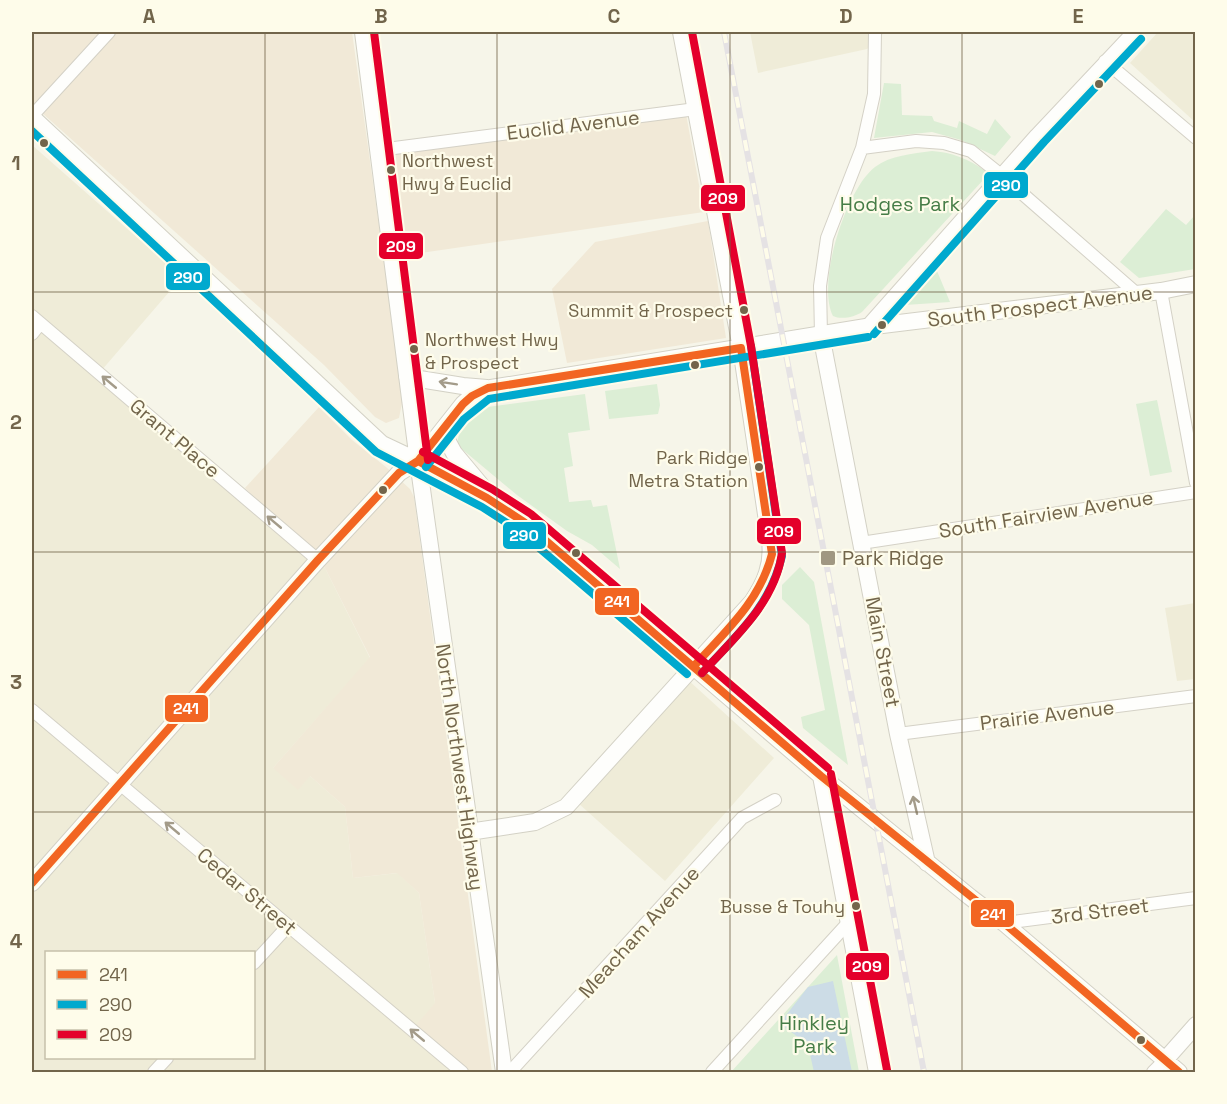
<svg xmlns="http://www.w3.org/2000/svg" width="1227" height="1104" font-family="'Space Grotesk',sans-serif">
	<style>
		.residential { fill: #efecd8; fill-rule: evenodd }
		.commercial { fill: #f1e9d7 }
		.green { fill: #dceed5 }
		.water { fill: #ccdce6 }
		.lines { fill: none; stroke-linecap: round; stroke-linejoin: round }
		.street-casing { stroke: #d4d1c6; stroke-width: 14 }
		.secondary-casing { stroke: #d3d1c5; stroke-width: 18 }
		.street { stroke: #fefefc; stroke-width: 12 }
		.secondary { stroke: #fefefc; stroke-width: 16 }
		.rail-casing { stroke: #e5e2e4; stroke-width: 6 }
		.rail { stroke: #fefcea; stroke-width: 4; stroke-dasharray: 11; stroke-linecap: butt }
		.bus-1-casing { stroke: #fefcea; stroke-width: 12 }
		.bus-2-casing { stroke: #fefcea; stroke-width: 12 }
		.bus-3-casing { stroke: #fefcea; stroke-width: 12 }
		.bus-1 { stroke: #f26522; stroke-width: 8 }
		.bus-2 { stroke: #00a9ce; stroke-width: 8 }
		.bus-3 { stroke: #e4002b; stroke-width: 8 }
		.oneway { stroke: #a39b89 }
		.grid { fill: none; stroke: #72654b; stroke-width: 1.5; stroke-opacity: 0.55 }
		.bus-dot { fill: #72654b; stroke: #fefcea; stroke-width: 2 }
		.poi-dot { fill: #a09782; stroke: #fefcea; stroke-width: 2 }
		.labels { text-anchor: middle; stroke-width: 4.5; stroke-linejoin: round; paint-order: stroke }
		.bus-label { font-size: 18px; fill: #72654b; stroke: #fefcea; text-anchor: end }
		.street-label { font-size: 20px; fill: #72654b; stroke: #fefcea }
		.park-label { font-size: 20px; fill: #467d47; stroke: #fefcea }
		.poi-label { font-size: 20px; fill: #72654b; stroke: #fefcea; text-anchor: start }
		.line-badge { stroke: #fefcea; stroke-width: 2 }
		.badge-label { font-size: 16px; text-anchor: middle; font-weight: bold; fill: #fff }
		.neatline { fill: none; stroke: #72654b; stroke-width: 2 }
		.grid-label { font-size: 20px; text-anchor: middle; font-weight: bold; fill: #72654b }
	</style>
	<rect width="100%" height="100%" fill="#f6f5e9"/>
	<!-- residential -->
	<path class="residential" d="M750,32h135l-18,17 -109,24z
		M1158,32h37v90l-65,-59z
		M32,145l150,132 -81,94 224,197 45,90 -97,110 37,8 35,31 8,71 45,-5 21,20 16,110 22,69h-425zM46,952h208v106h-208z
		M1195,603v76l-18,2 -12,-73z
		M687,679l87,79 -109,123 -87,-78z"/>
	<!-- commercial -->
	<path class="commercial" d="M32,32h320l51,366 -4,20 -13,5 -11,-6 -51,-52 -292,-261z
		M686,114l18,98 -297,43 -17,-100z
		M708,221l18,117 -159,25 -15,-74 43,-47z
		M319,407l33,33 34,27 24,22 4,8 78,575h-35l-47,-40 25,-29 -16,-110 -22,-20 -44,5 -8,-71 -35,-31 -12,14 -25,-22 97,-111 -45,-89 -80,-80z"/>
	<!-- green -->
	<path class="green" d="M884,83l17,1 1,31 30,1 2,5 23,7 2,-7 28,13 8,-15 16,18 -16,19 -34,-16 -29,-8 -58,6z
		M932,151c18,1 38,8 53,20v7l-123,134c-7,5 -21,8 -29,4 -17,-33 13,-127 42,-149 16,-12 37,-13 57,-16z
		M1166,209l20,16 9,-10v54l-56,9 -19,-16z
		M937,271l13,31 -45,3z
		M657,384l3,21 -2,9 -49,5 -4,-28z
		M585,394l5,36 -22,3 5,33 -9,2 5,34 22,-2 2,7 14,-2 13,64 -28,-24 -25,-14 -50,-36 -60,-50 3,-17 20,-20z
		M1157,400l15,72 -22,4 -14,-72z
		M800,567l14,15 34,183 -45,-37 -2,-11 24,-7 -16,-85 -27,-26v-14z
		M837,955l22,117h-128z"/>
	<!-- water -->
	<path class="water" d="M833,981l19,91h-38l-6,-27 -28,-22 28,-36z"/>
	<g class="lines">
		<!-- street casing -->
		<g class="street-casing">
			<path id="street" d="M1105,61l91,77
				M32,116l77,-84
				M862,148l54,-7 28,2 27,8 30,24 135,118
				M379,150l317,-41
				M1161,291l35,192
				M32,316l286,244
				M866,327l170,-192 97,-103
				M32,334l8,-10
				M821,335l-1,-49 7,-48 35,-90 12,-54 1,-62
				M861,543l335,-51
				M32,710l430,362
				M898,734l298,-38
				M1004,923l192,-25
				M254,963l34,-37
				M154,1072l13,-14
				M510,1072l232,-254 33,-18
				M712,1072l136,-149
				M1153,1072l12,-12"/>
		</g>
		<!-- secondary casing -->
		<g class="secondary-casing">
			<path id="secondary" d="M363,32l55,429 86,611
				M32,117l350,327 36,17 69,37 37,24 297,254 149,121 34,26 175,149
				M821,335l77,399 29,129
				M407,377l56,9 24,2
				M449,422l-2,18 7,13 36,43
				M821,776l56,296
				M469,832l66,-10 31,-15 186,-205c13,-19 21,-38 18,-61l-29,-193 -60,-316
				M32,883l286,-323 81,-87 19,-12 45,-57 9,-8 13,-7 381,-62 295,-36 35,-7
				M1165,1060l31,-35"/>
		</g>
		<!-- street -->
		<use href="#street" class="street"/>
		<!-- secondary -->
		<use href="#secondary" class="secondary"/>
		<!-- rail casing -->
		<g class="rail-casing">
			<path id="rail" d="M724,32l200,1040"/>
		</g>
		<!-- rail -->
		<use href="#rail" class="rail"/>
		<!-- bus-1 casing -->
		<g class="bus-1-casing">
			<path id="bus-1" d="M418,461l69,37 37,24 297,254 183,147 175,149
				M694,666c32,-35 66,-65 78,-112l-31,-206
				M32,883l286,-323 81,-87 19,-12 45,-57 9,-8 16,-8 253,-40"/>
		</g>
		<!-- bus-2 casing -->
		<g class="bus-2-casing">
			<path id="bus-2" d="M32,131l344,321 106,55 36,23 169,144
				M874,334l170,-192 97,-103
				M426,467l38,-48 25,-20 379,-62
				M702,673c34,-37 68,-66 80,-117l-31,-210"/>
		</g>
		<!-- bus-3 casing -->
		<g class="bus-3-casing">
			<path id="bus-3" d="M374,32l54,428
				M692,32l59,314 31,207c-7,50 -48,85 -80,120
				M423,452l69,37 39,25 297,254
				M831,774l56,296"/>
		</g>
		<!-- bus-1 -->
		<use href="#bus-1" class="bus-1"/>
		<!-- bus-2 -->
		<use href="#bus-2" class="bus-2"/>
		<!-- bus-3 -->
		<use href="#bus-3" class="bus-3"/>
	</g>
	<!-- one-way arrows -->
	<defs><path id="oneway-shaft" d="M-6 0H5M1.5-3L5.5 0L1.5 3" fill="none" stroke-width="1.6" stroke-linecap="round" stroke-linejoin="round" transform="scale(1.5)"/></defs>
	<g class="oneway">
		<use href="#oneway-shaft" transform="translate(109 382) rotate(-140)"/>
		<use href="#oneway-shaft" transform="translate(448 383) rotate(-171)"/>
		<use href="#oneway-shaft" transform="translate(274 522) rotate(-140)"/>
		<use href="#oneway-shaft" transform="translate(915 805) rotate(-103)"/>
		<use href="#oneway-shaft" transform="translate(172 828) rotate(-140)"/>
		<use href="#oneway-shaft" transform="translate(417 1035) rotate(-140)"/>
	</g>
	<!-- grid -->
	<path class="grid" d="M265,32v1040M497,32v1040M730,32v1040M962,32v1040M32,292h1164M32,552h1164M32,812h1164"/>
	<!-- markers -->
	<g class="bus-dot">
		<circle cx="1099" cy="84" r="5"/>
		<circle cx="44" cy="143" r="5"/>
		<circle cx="391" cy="170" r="5"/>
		<circle cx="744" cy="310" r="5"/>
		<circle cx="882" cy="325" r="5"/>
		<circle cx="414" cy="349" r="5"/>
		<circle cx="695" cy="365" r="5"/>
		<circle cx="759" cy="467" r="5"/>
		<circle cx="383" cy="490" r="5"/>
		<circle cx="576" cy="553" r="5"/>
		<circle cx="856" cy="906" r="5"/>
		<circle cx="1141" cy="1040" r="5"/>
	</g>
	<rect class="poi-dot" x="820" y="550" width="16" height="16" rx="3"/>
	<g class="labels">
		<!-- bus labels -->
		<g class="bus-label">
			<text x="402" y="167" text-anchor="start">Northwest<tspan x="402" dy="23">Hwy &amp; Euclid</tspan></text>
			<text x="733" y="317">Summit &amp; Prospect</text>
			<text x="425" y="346" text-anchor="start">Northwest Hwy<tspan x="425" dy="23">&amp; Prospect</tspan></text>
			<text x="748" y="464">Park Ridge<tspan x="748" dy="23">Metra Station</tspan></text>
			<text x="845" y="913">Busse &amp; Touhy</text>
		</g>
		<!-- street labels -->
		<g class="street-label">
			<text transform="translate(573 125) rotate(-7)" y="7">Euclid Avenue</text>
			<text transform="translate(1040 306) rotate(-7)" y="7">South Prospect Avenue</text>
			<text transform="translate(175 438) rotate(40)" y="7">Grant Place</text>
			<text transform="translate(1046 514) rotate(-9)" y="7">South Fairview Avenue</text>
			<text transform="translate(883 652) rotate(79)" y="7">Main Street</text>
			<text transform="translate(1047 715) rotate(-7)" y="7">Prairie Avenue</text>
			<text transform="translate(460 767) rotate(82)" y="7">North Northwest Highway</text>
			<text transform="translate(247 891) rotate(40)" y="7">Cedar Street</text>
			<text transform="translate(1100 911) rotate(-7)" y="7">3rd Street</text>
			<text transform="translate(639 932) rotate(-48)" y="7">Meacham Avenue</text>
		</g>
		<!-- park labels -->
		<g class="park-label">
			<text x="900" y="211">Hodges Park</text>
			<text x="814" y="1030">Hinkley<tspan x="814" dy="23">Park</tspan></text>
		</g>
		<!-- poi labels -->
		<g class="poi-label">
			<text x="842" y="565">Park Ridge</text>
		</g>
	</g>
	<g class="line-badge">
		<rect x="983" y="171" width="46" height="28" rx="6" fill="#00a9ce"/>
		<rect x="700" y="184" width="46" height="28" rx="6" fill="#e4002b"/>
		<rect x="378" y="232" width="46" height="28" rx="6" fill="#e4002b"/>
		<rect x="165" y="262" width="46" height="29" rx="6" fill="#00a9ce"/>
		<rect x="756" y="517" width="46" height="28" rx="6" fill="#e4002b"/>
		<rect x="502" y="521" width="45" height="29" rx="6" fill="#00a9ce"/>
		<rect x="594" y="587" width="46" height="29" rx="6" fill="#f26522"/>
		<rect x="164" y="694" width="45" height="29" rx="6" fill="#f26522"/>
		<rect x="970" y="899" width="45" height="29" rx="6" fill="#f26522"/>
		<rect x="845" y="952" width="45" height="29" rx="6" fill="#e4002b"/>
	</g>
	<g class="badge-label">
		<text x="1006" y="191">290</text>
		<text x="723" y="204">209</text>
		<text x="401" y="252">209</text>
		<text x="188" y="283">290</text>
		<text x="779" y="537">209</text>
		<text x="524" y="541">290</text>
		<text x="617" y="607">241</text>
		<text x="186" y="714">241</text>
		<text x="993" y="920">241</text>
		<text x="867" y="972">209</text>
	</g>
	<!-- border -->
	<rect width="1227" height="1104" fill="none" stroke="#fefcea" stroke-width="66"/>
	<!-- legend -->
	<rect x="45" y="951" width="210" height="108" fill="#fefcea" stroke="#c6c0aa" stroke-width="1.5"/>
	<rect x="57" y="970" width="30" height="9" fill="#f26522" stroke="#c6c0aa" stroke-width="1.5"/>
	<text x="99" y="981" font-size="18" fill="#72654b">241</text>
	<rect x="57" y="1000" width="30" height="9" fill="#00a9ce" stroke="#c6c0aa" stroke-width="1.5"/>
	<text x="99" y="1011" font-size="18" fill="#72654b">290</text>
	<rect x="57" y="1030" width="30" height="9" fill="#e4002b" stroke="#c6c0aa" stroke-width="1.5"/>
	<text x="99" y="1041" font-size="18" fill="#72654b">209</text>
	<rect x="33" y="33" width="1161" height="1038" class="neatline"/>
	<g class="grid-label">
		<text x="149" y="23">A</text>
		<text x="381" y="23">B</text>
		<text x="614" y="23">C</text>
		<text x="846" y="23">D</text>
		<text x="1078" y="23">E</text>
		<text x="16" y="170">1</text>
		<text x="16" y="429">2</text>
		<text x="16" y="689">3</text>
		<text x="16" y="948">4</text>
	</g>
</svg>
